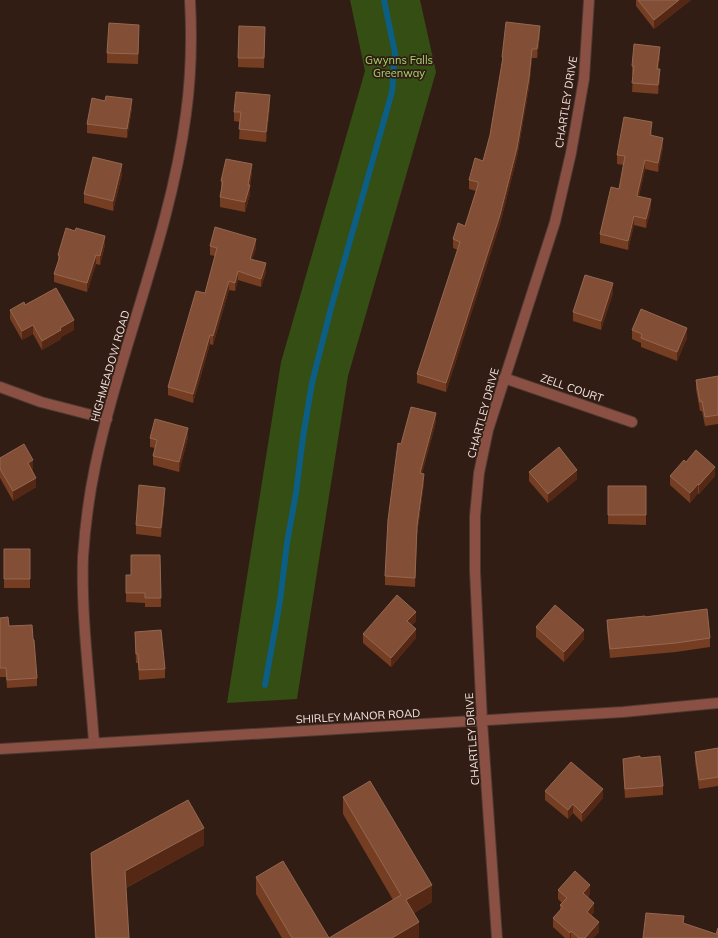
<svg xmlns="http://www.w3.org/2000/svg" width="718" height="938" font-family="Mulish,sans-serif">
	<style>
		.green { fill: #344e14 }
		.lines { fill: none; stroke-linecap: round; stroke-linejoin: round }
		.stream { stroke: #0c5e84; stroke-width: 6 }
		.minor-casing { stroke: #4d3932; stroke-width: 12 }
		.tertiary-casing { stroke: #4d3932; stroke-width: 12 }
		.minor { stroke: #895043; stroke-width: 10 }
		.tertiary { stroke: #895043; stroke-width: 10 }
		.wall { fill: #753d21 }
		.shaded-wall { fill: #542814 }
		.building { fill: #824f36; stroke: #946751 }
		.labels { text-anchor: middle; stroke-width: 3.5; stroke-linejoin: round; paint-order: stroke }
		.park-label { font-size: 11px; fill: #a5d86e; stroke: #321d15 }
		.street-label { font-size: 11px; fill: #f5e7e1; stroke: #321d15 }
	</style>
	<rect width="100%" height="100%" fill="#321d15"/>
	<!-- green -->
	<path class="green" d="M350,0h70l16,72 -88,304 -51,323 -70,4 54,-341 84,-291z"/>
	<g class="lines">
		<!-- stream -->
		<path class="stream" d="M265,685l15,-84 7,-58 9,-50 7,-56 9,-54 19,-75 61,-216 3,-39 -11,-53"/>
		<!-- minor casing -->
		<g class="minor-casing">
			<path id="minor" d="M504,378l128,44
				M0,387l41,15 66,17
				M482,721l-7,-150v-55l4,-43 9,-43 67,-208 16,-69 13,-74 5,-79
				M94,743c-4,-60 -13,-126 -11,-186 2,-30 6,-61 12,-90 25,-119 75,-232 91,-353 5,-37 6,-77 4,-114"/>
		</g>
		<!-- tertiary casing -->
		<g class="tertiary-casing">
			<path id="tertiary" d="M482,721l15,217
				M0,749l623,-37 95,-9"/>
		</g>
		<!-- minor -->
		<use href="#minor" class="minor"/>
		<!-- tertiary -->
		<use href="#tertiary" class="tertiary"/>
	</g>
	<!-- wall -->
	<path class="wall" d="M636,0h55l-37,29 -18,-23z
		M139,34l-1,30 -31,-1v-10z
		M540,35l-3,23h-5l-3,30 -12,69 -17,67 -54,168 -29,-9v-9l41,-124 -5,-2v-9l12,-13 11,-35 -7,-2v-9l14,-19 7,-26 12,-69v-9z
		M265,37l-1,31 -26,-1v-9z
		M660,56l-2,13 2,9 -2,16 -26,-2 1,-17h-1v-9z
		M270,105l-4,37 -27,-3 1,-17 -6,-1v-9z
		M132,108l-5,30 -40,-5v-9z
		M652,131v5l11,11 -5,25 -13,-3 -6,27 12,12 -5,20 -12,-3 -6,25 -28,-7v-9l19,-45 5,-24 -7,-1v-9z
		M252,173l-2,12v9l-5,18 -25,-5v-10l1,-7v-9z
		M122,174l-9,37 -29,-8v-9z
		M105,245l-5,20 -4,-1 -9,28 -33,-10v-8l4,-11v-8z
		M210,246l46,2 -4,11 14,13 -5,15 -23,-7 -3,11 -6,-1 -16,55 -3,-1 -17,59 -25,-8v-8l37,-94 10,-37 -5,-1z
		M613,293l-12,37 -28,-9v-9z
		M25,305l49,25 -13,7v2l-19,11 -9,-16 -11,6 -12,-21v-9z
		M632,330l55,8 -10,23 -36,-14v-4l-9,-4z
		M718,376v48l-13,2 -3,-15h-2l-4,-22v-9z
		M436,422l-14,51 2,10 -7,52 -2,52 -30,-2v-9z
		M188,437l-9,35 -26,-7v-9l2,-8 -5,-1v-9z
		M0,458l33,11 -1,1 4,17 -23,14 -13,-23z
		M686,462l29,14 -16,18 -1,-1 -8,10 -20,-18v-9z
		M529,472l48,7 -29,24 -19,-22z
		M608,486h38v39l-38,-1z
		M165,498l-4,39 -25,-3v-9z
		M4,549h26v39h-26z
		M160,555l1,52h-16v-4l-19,-1v-27h5z
		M645,617l65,21v9l-34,5 -66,6 -3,-29v-9z
		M0,618l9,8 28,52v8l-30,2 -1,-11h-6z
		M416,621l-4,4 4,13 -25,29 -28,-24v-9z
		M536,627l48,12 -20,23 -28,-25z
		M135,632l30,37v9l-26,2 -1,-17h-2z
		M718,748v38l-19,3 -4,-28v-9z
		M640,758l23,28v9l-38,3 -2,-29v-10z
		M545,791l58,7 -21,24 -9,-9 -5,6 -23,-19z
		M343,797l89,105 -18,11 5,25h-137l-26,-44v-17l73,61 64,-38 -50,-86z
		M204,845l-78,43 3,50h-34l-4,-68v-17z
		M558,890l32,4 -2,3 6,15 -3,4 8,16 -6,6h-28l-12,-11v-9l7,-8v-5l2,-2 -4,-4z"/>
	<!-- shaded-wall -->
	<path class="shaded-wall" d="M679,0h12l-37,29v-9z
		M139,25v9l-1,30v-10z
		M540,26v9l-3,23v-9z
		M660,47v9l-3,22v-9z
		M532,49v9l-3,30 -12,69 -17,67 -54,168v-9z
		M660,69v9l-2,16v-9z
		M270,95v10l-4,37v-10z
		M132,99v9l-5,30v-9z
		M652,122v9l-2,14v-10z
		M663,138v9l-5,25v-9z
		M645,160v9l-8,36v-9z
		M122,164v10l-9,37v-10z
		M252,164v9l-4,18 2,-6v9l-5,18v-10z
		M651,199v9l-5,20v-9z
		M634,216v9l-6,25v-9z
		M105,236v9l-5,20v-9z
		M256,239v9l-6,19v-8z
		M96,255v9l-9,28v-9z
		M266,263v9l-5,15v-8z
		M238,271v9l-3,11v-8z
		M229,281v9l-16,55v-9z
		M613,283v10l-12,37v-9z
		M74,320v10l-13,7v2l-19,11v-9l18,-13z
		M33,325v9l-11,6v-9z
		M687,328v10l-10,23v-9z
		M210,335v9l-17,59v-9z
		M436,413v9l-16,60v-9z
		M188,428v9l-9,35v-10z
		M33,460v9l-5,3v-9z
		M715,467v9l-16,18v-9z
		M577,470v9l-29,24v-9z
		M424,474v9l-7,52 -2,52 2,-61z
		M36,478v9l-23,14v-10z
		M698,484v9l-8,10v-10z
		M165,488v10l-4,39v-9z
		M416,612v9l-9,9v-9z
		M416,629v9l-25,29v-9z
		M584,630v9l-20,23v-10z
		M603,789v9l-21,24v-9z
		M573,804v9l-5,6v-9z
		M204,828v17l-79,43v-17z
		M432,885v17l-26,16v-18z
		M590,885v9l-7,8v-9z
		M594,903v9l-7,9v-9z
		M419,922v16h-27z
		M599,922v10l-6,6h-8z
		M571,931v7h-1v-5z"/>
	<!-- building -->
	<path class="building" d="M638,0h41l-25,20z
		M506,22l34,4 -3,23h-5l-3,29 -12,70 -17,67 -54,168 -29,-9 43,-132 -7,-3 5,-16 7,3 13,-41v-3l-9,-2 6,-22 8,3 7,-26 13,-78h-1z
		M109,23l30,2 -1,29 -31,-1z
		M239,26l26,1 -1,31h-26z
		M634,44l26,3 -3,22h3l-2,16 -26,-2 2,-17h-2z
		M236,92l34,3 -4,37 -27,-3 2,-17h-7z
		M106,96l26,3 -5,30 -40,-5 5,-26 13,3z
		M624,117l28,5 -2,13 13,3 -5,25 -13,-3 -8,36 14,3 -5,20 -12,-3 -6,25 -28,-7 11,-47 8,2 6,-33 -8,-1z
		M93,157l29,7 -9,37 -29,-7z
		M226,159l26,5 -4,21h2l-5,17 -25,-5 3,-16h-2z
		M215,227l41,12 -6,20 16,4 -5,16 -23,-8 -3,12 -6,-2 -16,55 -3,-1 -17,59 -25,-7 28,-96 9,2 12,-45 -7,-2z
		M66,228l9,3 1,-3 29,8 -5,20 -4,-1 -9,28 -33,-9 6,-18 -2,-1z
		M585,275l28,8 -12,38 -28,-9z
		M56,288l18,32 -14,8 1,2 -19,11 -9,-16 -11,6 -12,-21 14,-8 1,3z
		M641,309l46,19 -10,24 -36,-14 1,-4 -10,-4z
		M718,376v39l-13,2 -3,-16 -2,1 -4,-22z
		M411,407l25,6 -16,60 4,1 -7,52 -2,52 -30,-2 3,-56 10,-77 3,1z
		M155,419l33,9 -9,34 -26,-6 4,-16 -7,-2z
		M24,444l9,16 -5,3 8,15 -23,13 -13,-22v-11z
		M559,447l18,23 -29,24 -19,-22z
		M696,450l19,17 -16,18 -1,-1 -8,9 -20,-17 14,-16 2,2z
		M139,485l26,3 -4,40 -25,-3z
		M608,486h38v29h-38z
		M4,549h26v30h-26z
		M131,555h29l1,43h-16v-5h-19v-18h5z
		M397,595l19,17 -9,9 9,8 -25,29 -28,-24z
		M555,605l29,25 -20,22 -28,-25z
		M707,609l3,29 -34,5 -66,6 -3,-29 38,-4v1z
		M8,617l1,9 23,-1 1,14 1,1 3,38 -30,2 -1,-12h-6v-50z
		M161,630l4,39 -26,1 -1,-16h-2l-1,-22z
		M718,748v29l-19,3 -4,-28z
		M640,756v2l20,-2 3,30 -38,3 -2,-30z
		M571,762l32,27 -21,24 -9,-9 -5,6 -23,-19z
		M370,781l62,104 -26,15 13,22 -27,16h-100l-36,-61 27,-16 46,77 72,-43 -58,-98z
		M188,800l16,28 -79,43 4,67h-33l-5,-85z
		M575,871l15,14 -7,8 11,10 -7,9 12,10 -14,16h-6l-8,-7 -1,2 -17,-15 10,-11 -3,-2 7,-7 -9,-8z
		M646,913l38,3 -1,7 33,11 2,-6v10h-75z"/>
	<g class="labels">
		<!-- park labels -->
		<g class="park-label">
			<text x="399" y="64">Gwynns Falls<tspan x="399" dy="13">Greenway</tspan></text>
		</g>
		<!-- street labels -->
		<g class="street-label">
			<text transform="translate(566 102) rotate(-81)" y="4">CHARTLEY DRIVE</text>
			<text transform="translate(110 366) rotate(-74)" y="4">HIGHMEADOW ROAD</text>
			<text transform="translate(572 388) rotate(19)" y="4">ZELL COURT</text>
			<text transform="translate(483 413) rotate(-75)" y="4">CHARTLEY DRIVE</text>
			<text transform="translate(358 716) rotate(-3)" y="4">SHIRLEY MANOR ROAD</text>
			<text transform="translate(472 739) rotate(-94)" y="4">CHARTLEY DRIVE</text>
		</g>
	</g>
</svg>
